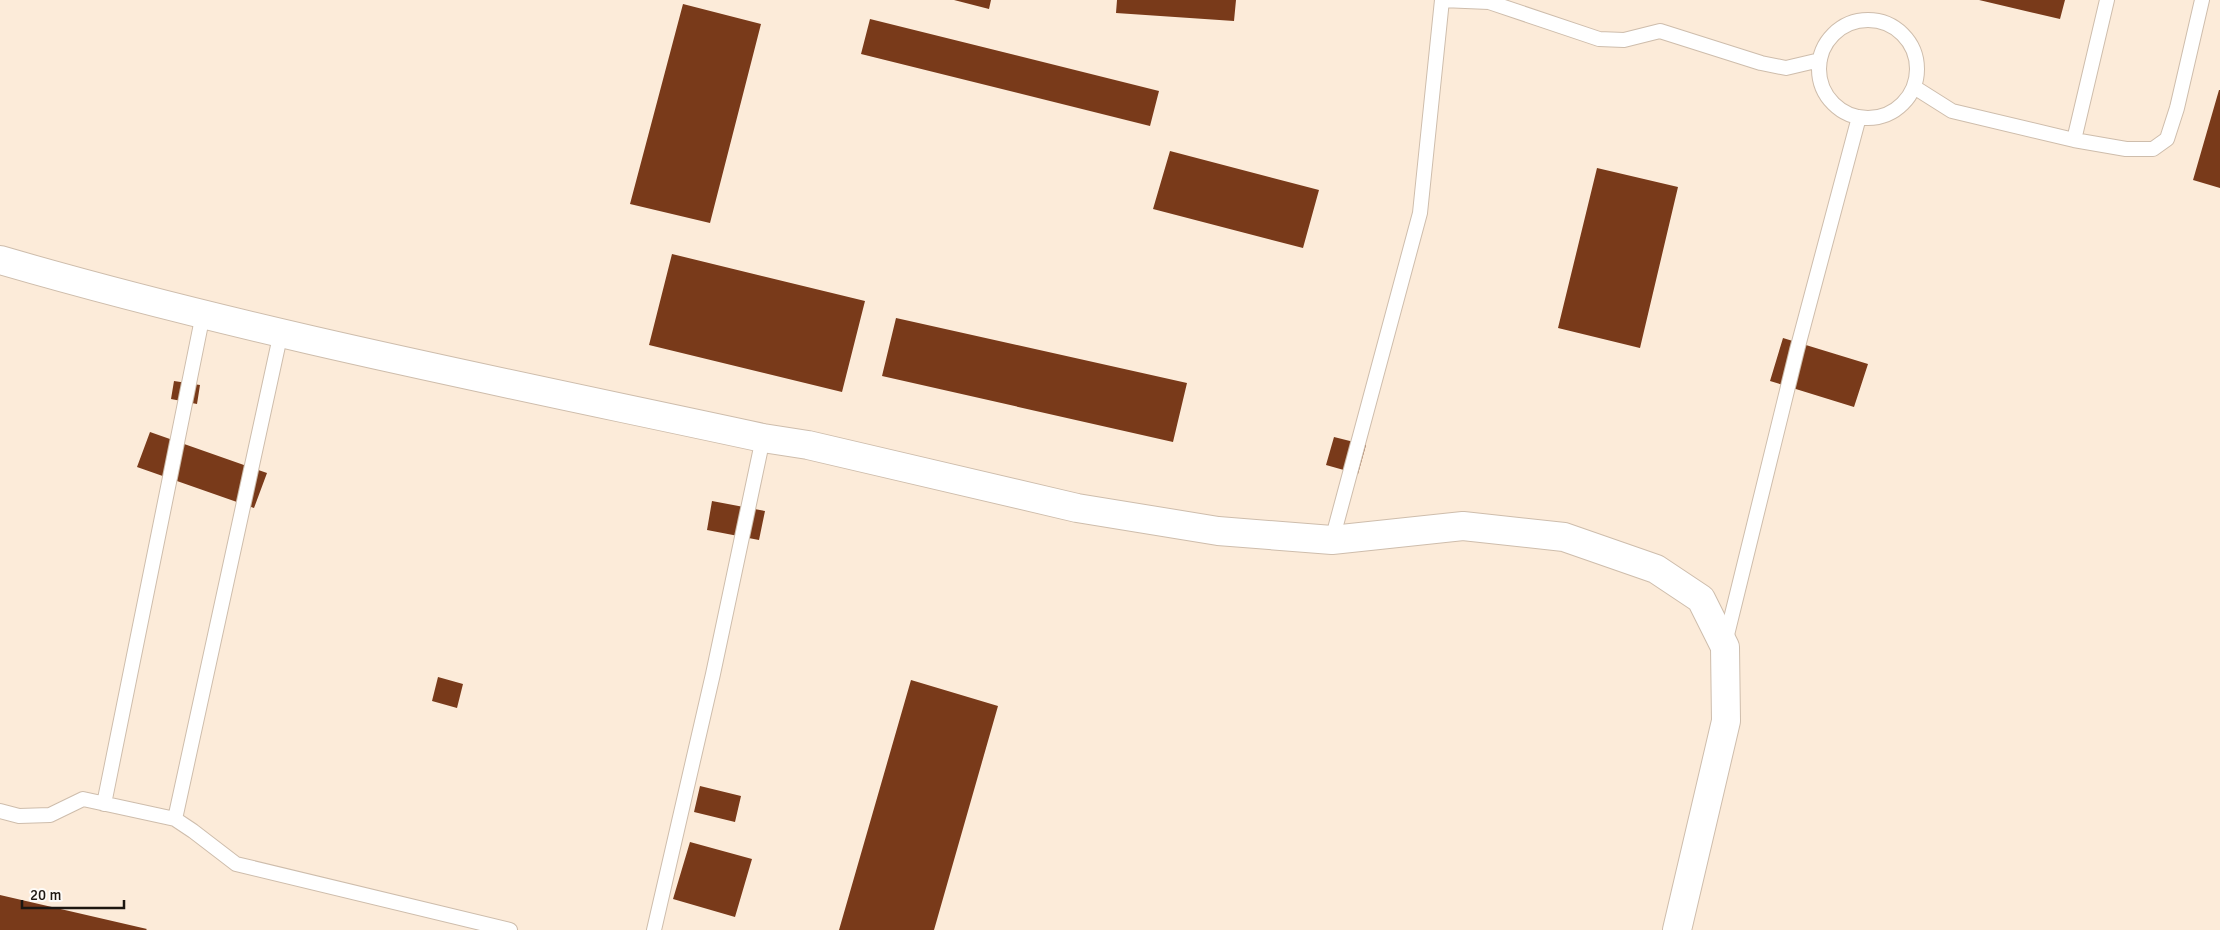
<svg xmlns="http://www.w3.org/2000/svg" width="2220" height="930" font-family="Signika,sans-serif">
	<style>
		.building { fill: #793a1a }
		.lines { fill: none; stroke-linecap: round; stroke-linejoin: round }
		.lane-casing { stroke: #cebdac; stroke-width: 16 }
		.street-casing { stroke: #cebdac; stroke-width: 30 }
		.lane { stroke: #fff; stroke-width: 14 }
		.street { stroke: #fff; stroke-width: 28 }
	</style>
	<rect width="100%" height="100%" fill="#fcebd9"/>
	<!-- building -->
	<path class="building" d="M954,0h37l-2,9z
		M1117,0h119l-2,21 -118,-8z
		M1979,0h86l-5,19z
		M683,4l78,20 -51,199 -80,-19z
		M870,19l289,72 -9,35 -289,-72z
		M2219,90h1v98l-27,-8z
		M1170,151l149,39 -16,58 -150,-39z
		M1597,168l81,19 -38,161 -82,-20z
		M672,254l193,47 -23,91 -193,-47z
		M896,318l291,65 -14,59 -291,-66z
		M1783,338l85,26 -14,43 -84,-26z
		M174,381l26,4 -3,19 -26,-5z
		M150,432l117,41 -13,35 -117,-41z
		M1334,437l32,8 -8,29 -32,-9z
		M712,501l53,10 -6,29 -52,-10z
		M438,677l25,7 -6,24 -25,-7z
		M911,680l87,26 -64,224h-95z
		M700,786l41,10 -6,26 -41,-10z
		M690,842l62,17 -17,58 -62,-18z
		M0,895l147,34 -1,1h-146z"/>
	<g class="lines">
		<!-- lane casing -->
		<g class="lane-casing">
			<path id="lane" d="M1489,0v2l110,37 25,1 36,-9 101,32 25,5 34,-8
				M1819 69a49 49 0 1 1 98 0a49 49 0 1 1-98 0Z
				M1914,87l38,24 122,29 52,9h27l14,-10 10,-31 25,-108
				M2074,140l33,-140
				M1332,540l88,-327 22,-213 47,2
				M1725,643l72,-293 62,-233
				M104,804l99,-490
				M0,811l19,5 31,-1 33,-16 92,20 18,12 43,33 274,66
				M175,819l106,-487
				M654,930l59,-256 50,-236"/>
		</g>
		<!-- street casing -->
		<g class="street-casing">
			<path id="street" d="M0,260c251,73 508,123 763,178l45,7 269,63 141,23 114,9 131,-14 101,11 92,32 45,30 24,48 1,74 -49,209"/>
		</g>
		<!-- lane -->
		<use href="#lane" class="lane"/>
		<!-- street -->
		<use href="#street" class="street"/>
	</g>
	<!-- scale -->
	<path d="M22 900v8h102v-8" fill="none" stroke="#1d1711" stroke-width="2.5"/>
	<text x="30" y="900" font-size="15" fill="#1d1711" stroke="#fefbf7" stroke-width="4" paint-order="stroke">20 m</text>
</svg>
